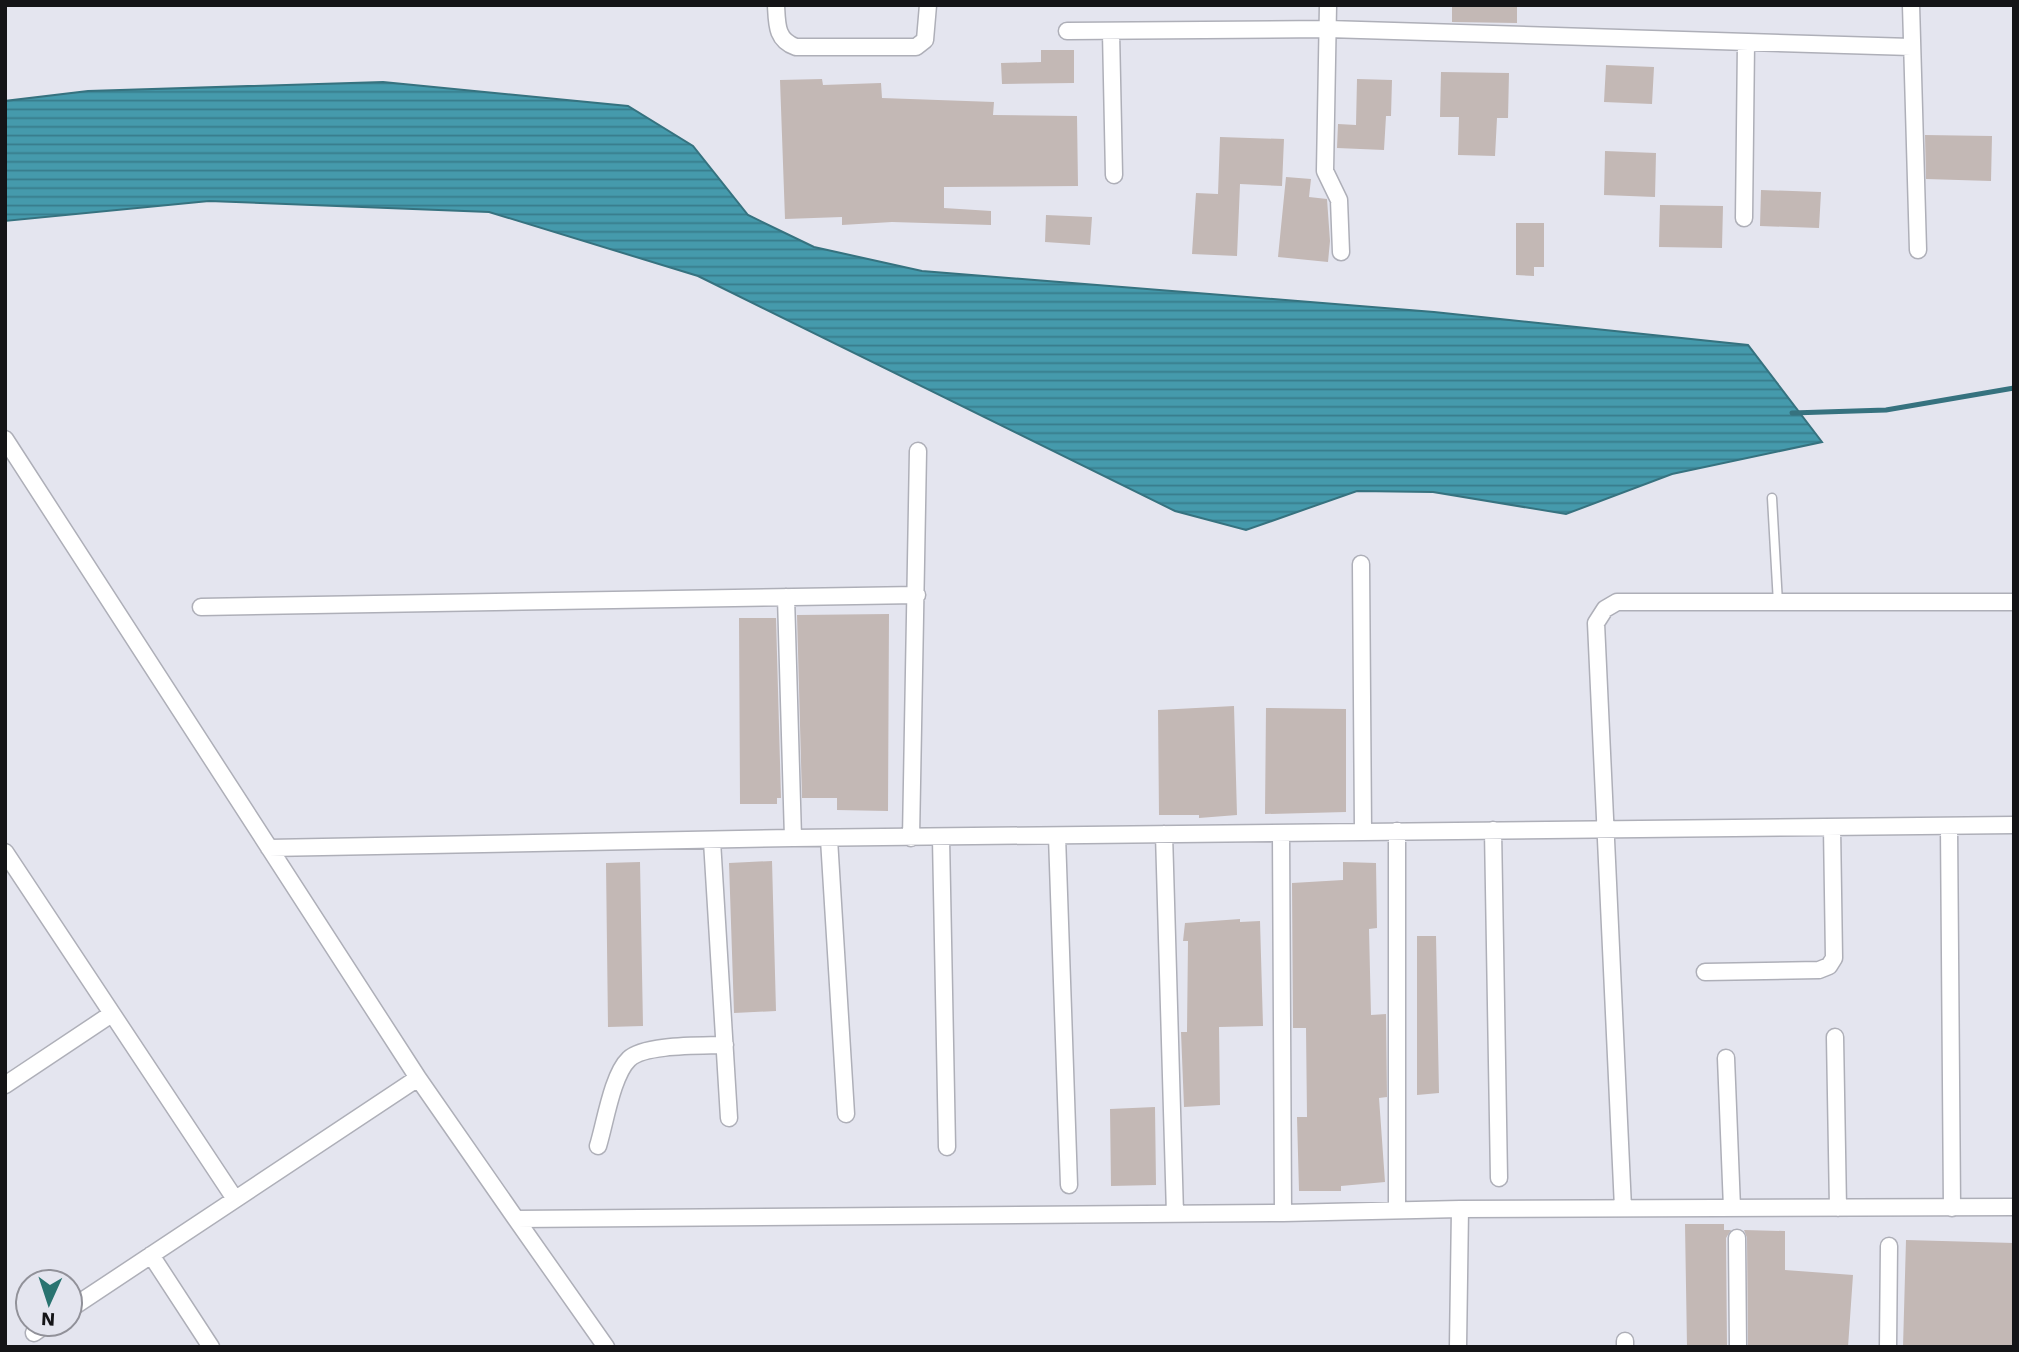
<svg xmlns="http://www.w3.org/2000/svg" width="2019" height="1352" font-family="'Work Sans',sans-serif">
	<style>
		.water { fill: url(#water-rules); stroke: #36727f; stroke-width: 2 }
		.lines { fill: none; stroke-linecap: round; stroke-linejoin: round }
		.stream { stroke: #36727f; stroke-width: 5 }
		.building { fill: #c3b8b5 }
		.service-casing { stroke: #aeafb8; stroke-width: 11 }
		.minor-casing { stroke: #aeafb8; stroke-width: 19 }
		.service { stroke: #fff; stroke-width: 8 }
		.minor { stroke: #fff; stroke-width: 16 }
	</style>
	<defs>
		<pattern id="water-rules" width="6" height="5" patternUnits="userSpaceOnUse" patternTransform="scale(1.75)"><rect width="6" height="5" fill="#459aac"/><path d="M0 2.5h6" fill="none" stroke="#387c8b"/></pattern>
	</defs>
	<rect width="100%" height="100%" fill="#e4e5ef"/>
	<!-- water -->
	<path class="water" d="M383,82l245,24 65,40 55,69 66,32 108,24 512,41 314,33 74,97 -150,32 -106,40 -133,-22 -76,-1 -111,39 -71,-19 -477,-235 -209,-64 -280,-11 -204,20v-120l83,-10z"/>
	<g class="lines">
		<!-- stream -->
		<path class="stream" d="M1792,413l94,-3 128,-22"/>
	</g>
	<!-- building -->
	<path class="building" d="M1452,5h65v18l-65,-1z
		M1041,50h33v33l-72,1 -1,-21 40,-1z
		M1606,65l48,2 -2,37 -48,-2z
		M1441,72l68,1 -1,45h-11l-2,38 -37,-1 1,-38h-19z
		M822,79l1,6 58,-2 1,15 112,4 -1,13 84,1 1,70 -134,1v21l47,3v14l-99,-3 -50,3v-8l-57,2 -5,-139z
		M1357,79l35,1 -1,36h-5l-2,34 -47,-2 1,-24 18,1z
		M1925,135l67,1 -1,45 -65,-2z
		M1220,137l64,2 -2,47 -42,-2 -3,72 -45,-2 4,-61 22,1z
		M1605,151l51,2 -1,44 -51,-2z
		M1286,177l25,2 -2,18 18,2 3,42 -2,21 -50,-5z
		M1761,190l60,2 -2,36 -59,-2z
		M1660,205l63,1 -1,42 -63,-1z
		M1046,215l46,2 -2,28 -45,-3z
		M1516,223h28v44h-10v9l-18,-1z
		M889,614l-1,197 -51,-1v-12h-35l-5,-183z
		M739,618h37l5,180h-4v6h-37z
		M1234,706l3,109 -38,3v-3h-40l-1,-105z
		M1266,708l80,1v103l-81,2z
		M772,861l4,150 -42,2 -5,-150z
		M640,862l3,164 -35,1 -2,-164z
		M1343,862l33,1 1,65 -8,1 2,86 15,-1 1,83 -8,1 6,84 -44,4v5h-42l-2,-74h10l-1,-89h-13l-1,-145 51,-3z
		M1240,919v3l20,-1 3,105 -44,1 1,78 -36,2 -3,-75h6l1,-91h-5l2,-18z
		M1417,936h19l3,157 -22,2z
		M1155,1107l1,78 -45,1 -1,-77z
		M1685,1224h39v6h7l-5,8 1,109h-40z
		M1744,1230l41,1v39l68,5 -5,72h-100l-1,-109z
		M1906,1240l108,3v104h-111z"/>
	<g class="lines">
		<!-- service casing -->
		<g class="service-casing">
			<path id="service" d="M1772,498l6,105"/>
		</g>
		<!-- minor casing -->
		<g class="minor-casing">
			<path id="minor" d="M776,5c1,19 0,35 20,42h120l9,-7 3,-35
				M1328,5l-3,166 14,29 2,52
				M1911,5l7,245
				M1067,31l261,-2 583,18
				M1111,32l3,143
				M1744,218l2,-176
				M5,439l413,639 98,141 767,-6 177,-4 554,-2
				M1361,564l2,267
				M786,597l7,241
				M201,607l716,-12
				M1949,826l3,382
				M1493,830l6,348
				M1281,833l2,380
				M1164,834l11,380
				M1057,836l12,349
				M911,838l7,-387
				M941,838l6,309
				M829,839l17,275
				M712,841l17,277
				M269,848l524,-10 1221,-13
				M5,852l230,347
				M1705,972l114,-2 10,-4 5,-8 -2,-131
				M1835,1037l3,171
				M1726,1058l6,150
				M5,1085l105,-70
				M598,1146c7,-22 14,-71 31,-87 15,-15 74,-13 96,-14
				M1623,1208l-27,-585 9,-14 12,-7h397
				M1397,1210v-379
				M516,1219l90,128
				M1737,1238l1,109
				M151,1255l60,92
				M70,1309l348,-231
				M34,1333l13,-9
				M1625,1341v6
				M1458,1347l2,-138
				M1888,1347l1,-101"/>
		</g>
		<!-- service -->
		<use href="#service" class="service"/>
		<!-- minor -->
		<use href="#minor" class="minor"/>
	</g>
	<!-- border -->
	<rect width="2019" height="1352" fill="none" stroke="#141417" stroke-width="14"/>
	<!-- north arrow -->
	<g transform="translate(49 1303) rotate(183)"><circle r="33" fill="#e4e5ef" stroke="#919199" stroke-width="2"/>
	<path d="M0-5L12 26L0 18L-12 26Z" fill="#297370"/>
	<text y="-10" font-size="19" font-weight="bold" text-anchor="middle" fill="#141417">N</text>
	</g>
</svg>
